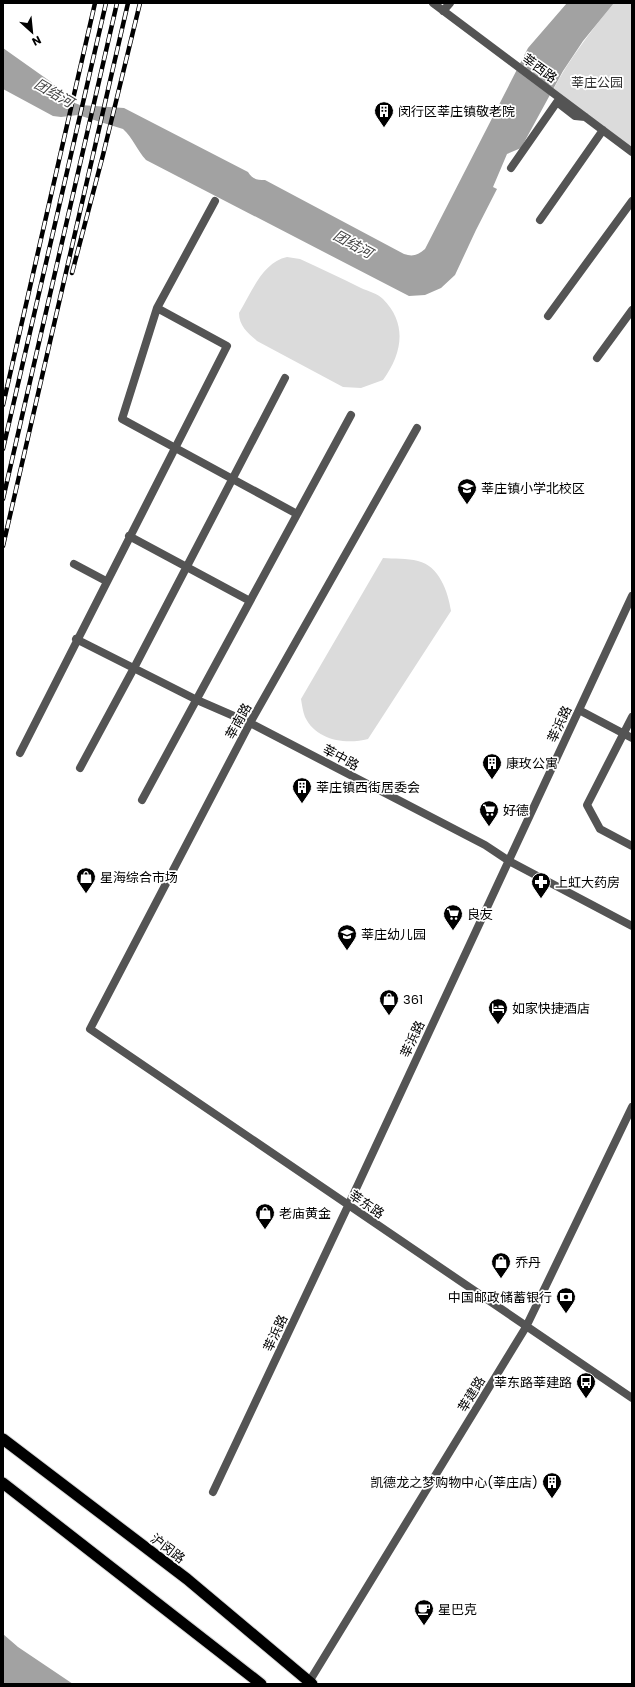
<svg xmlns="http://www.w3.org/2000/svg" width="635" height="1687" font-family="Poppins,'Noto Sans SC',sans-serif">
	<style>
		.green { fill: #dbdbdb }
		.water { fill: #a2a2a2 }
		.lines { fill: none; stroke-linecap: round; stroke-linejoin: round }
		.trunk-casing { stroke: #dbdbdb; stroke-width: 13 }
		.minor { stroke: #545454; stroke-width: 8 }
		.trunk { stroke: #000; stroke-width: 11 }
		.rail-casing { stroke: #000; stroke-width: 4.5 }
		.rail { stroke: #fff; stroke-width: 3; stroke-dasharray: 9; stroke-linecap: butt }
		.labels { text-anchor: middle; stroke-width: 3.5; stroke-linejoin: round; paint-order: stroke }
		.street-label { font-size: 13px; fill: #000; stroke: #fff }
		.park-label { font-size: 13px; fill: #323232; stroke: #fff }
		.poi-label { font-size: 13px; fill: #000; stroke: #fff; text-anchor: start }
		.water-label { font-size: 14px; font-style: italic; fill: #434343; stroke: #fff }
	</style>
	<rect width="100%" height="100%" fill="#fff"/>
	<!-- green -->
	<path class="green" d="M614,3h18v149l-80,-60c17,-33 39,-61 62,-89z
		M287,257l13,2c20,9 41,19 61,29 7,3 17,6 22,11 25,25 19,55 0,81l-22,8 -18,-1 -86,-46c-9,-8 -18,-15 -18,-28 12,-19 23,-51 48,-56z
		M383,558c11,1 24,0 35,3 21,5 30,30 33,50l-83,128c-23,6 -52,1 -63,-22 -2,-5 -3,-12 -4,-18z"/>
	<!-- water -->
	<path class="water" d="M567,3h47l-31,38 -20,30 -42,77 -14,6 -14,33 4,2 -21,41 -21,45 -14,13 -16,7 -16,1 -263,-136c-9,-10 -13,-22 -23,-31l-45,-14 -17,2 -8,-1 -50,-27v-41l48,34 21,20 8,3 44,3 124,64c4,7 9,8 17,8l139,74c9,3 14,1 21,-5l103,-201z
		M3,1634l15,13 55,37h-70z"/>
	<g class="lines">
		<!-- trunk casing -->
		<g class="trunk-casing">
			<path id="trunk" d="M3,1439l184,140 125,105
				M3,1483l258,201"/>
		</g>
		<!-- minor -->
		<path class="minor" d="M433,3l199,149
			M443,11l7,-8
			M511,168l46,-66 18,14 10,1
			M540,220l63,-90
			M157,308l-35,111 175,95
			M548,316l84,-115
			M597,358l35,-48
			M417,428l-167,295 -160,306 542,369
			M129,536l121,65
			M74,564l32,17
			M76,639l121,61 53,23 235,122 24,16 123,65
			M579,710l53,28
			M632,717l-45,88 13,24 32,17
			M20,753l207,-407 -70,-38 58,-107
			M80,768l54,-100 151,-290
			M142,800l209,-385
			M213,1492l135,-286 284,-610
			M309,1682l217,-355 106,-220"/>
		<!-- trunk -->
		<use href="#trunk" class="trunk"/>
		<!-- rail casing -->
		<g class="rail-casing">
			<path id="rail" d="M72,273l31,-118 37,-152
				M3,405l92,-402
				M3,449l103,-446
				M3,499l114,-496
				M3,546l125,-543"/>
		</g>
		<!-- rail -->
		<use href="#rail" class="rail"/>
	</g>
	<!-- icons -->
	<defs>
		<g id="building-pin" transform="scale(1)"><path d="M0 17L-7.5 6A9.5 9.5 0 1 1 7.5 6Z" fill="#000" stroke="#fff"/><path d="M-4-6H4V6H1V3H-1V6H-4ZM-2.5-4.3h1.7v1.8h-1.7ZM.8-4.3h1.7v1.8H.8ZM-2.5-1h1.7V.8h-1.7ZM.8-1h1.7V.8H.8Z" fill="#fff"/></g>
		<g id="school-pin" transform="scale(1)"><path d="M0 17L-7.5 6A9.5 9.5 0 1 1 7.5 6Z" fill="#000" stroke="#fff"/><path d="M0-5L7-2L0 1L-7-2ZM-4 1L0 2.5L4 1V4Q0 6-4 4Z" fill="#fff"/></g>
		<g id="supermarket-pin" transform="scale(1)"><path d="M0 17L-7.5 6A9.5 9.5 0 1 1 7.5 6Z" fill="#000" stroke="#fff"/><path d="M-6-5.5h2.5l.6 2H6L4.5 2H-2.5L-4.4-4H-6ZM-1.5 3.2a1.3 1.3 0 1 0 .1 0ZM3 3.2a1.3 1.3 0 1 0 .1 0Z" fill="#fff"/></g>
		<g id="shop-pin" transform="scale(1)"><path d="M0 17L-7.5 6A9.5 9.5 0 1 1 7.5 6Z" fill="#000" stroke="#fff"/><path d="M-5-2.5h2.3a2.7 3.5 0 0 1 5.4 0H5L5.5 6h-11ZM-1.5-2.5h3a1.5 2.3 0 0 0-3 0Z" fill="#fff"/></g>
		<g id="pharmacy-pin" transform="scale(1)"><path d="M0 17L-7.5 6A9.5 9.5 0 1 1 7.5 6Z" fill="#000" stroke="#fff"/><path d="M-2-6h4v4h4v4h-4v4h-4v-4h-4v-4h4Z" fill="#fff"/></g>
		<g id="hotel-pin" transform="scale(1)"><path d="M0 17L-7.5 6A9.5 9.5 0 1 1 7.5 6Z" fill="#000" stroke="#fff"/><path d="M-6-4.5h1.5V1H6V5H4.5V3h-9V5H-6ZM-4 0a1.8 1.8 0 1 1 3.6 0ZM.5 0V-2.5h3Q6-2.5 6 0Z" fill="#fff"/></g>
		<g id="bank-pin" transform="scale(1)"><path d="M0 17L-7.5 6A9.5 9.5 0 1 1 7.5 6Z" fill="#000" stroke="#fff"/><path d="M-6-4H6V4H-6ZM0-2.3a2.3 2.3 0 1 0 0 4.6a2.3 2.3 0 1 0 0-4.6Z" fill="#fff"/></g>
		<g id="bus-pin" transform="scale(1)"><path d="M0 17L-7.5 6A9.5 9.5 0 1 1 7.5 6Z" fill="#000" stroke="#fff"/><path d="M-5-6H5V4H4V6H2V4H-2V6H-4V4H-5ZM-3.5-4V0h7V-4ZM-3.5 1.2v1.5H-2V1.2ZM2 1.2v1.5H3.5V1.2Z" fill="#fff"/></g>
		<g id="cafe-pin" transform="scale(1)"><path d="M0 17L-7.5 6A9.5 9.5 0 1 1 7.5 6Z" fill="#000" stroke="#fff"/><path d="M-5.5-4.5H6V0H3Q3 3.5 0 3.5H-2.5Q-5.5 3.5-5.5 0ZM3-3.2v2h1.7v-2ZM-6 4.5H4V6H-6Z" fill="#fff"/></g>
	</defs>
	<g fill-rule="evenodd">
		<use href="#building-pin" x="384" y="111"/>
		<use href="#school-pin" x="467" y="488"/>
		<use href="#building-pin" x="492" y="763"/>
		<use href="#building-pin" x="302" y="787"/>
		<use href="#supermarket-pin" x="489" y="810"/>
		<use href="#shop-pin" x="86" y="877"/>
		<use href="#pharmacy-pin" x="541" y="882"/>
		<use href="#supermarket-pin" x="453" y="914"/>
		<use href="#school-pin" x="347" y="934"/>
		<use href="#shop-pin" x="389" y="999"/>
		<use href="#hotel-pin" x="498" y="1008"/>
		<use href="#shop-pin" x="265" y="1213"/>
		<use href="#shop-pin" x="501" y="1262"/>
		<use href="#bank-pin" x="566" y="1297"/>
		<use href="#bus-pin" x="586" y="1382"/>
		<use href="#building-pin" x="552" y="1482"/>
		<use href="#cafe-pin" x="424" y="1609"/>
	</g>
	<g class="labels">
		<!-- street labels -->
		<g class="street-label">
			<text transform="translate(540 68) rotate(36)" y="5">莘西路</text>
			<text transform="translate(238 721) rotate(-61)" y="5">莘南路</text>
			<text transform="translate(559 724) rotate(-65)" y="5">莘浜路</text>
			<text transform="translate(341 757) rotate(28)" y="5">莘中路</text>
			<text transform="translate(412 1039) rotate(-65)" y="5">莘浜路</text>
			<text transform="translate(367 1204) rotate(34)" y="5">莘东路</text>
			<text transform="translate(275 1333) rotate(-65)" y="5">莘浜路</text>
			<text transform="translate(471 1394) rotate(-59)" y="5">莘建路</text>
			<text transform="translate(168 1548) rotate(37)" y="5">沪闵路</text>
		</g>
		<!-- park labels -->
		<g class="park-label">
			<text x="597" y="87">莘庄公园</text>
		</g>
		<!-- poi labels -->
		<g class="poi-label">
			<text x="398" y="116">闵行区莘庄镇敬老院</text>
			<text x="481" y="493">莘庄镇小学北校区</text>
			<text x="506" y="768">康玫公寓</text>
			<text x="316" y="792">莘庄镇西街居委会</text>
			<text x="503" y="815">好德</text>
			<text x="100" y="882">星海综合市场</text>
			<text x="555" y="887">上虹大药房</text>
			<text x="467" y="919">良友</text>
			<text x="361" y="939">莘庄幼儿园</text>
			<text x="403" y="1004">361</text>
			<text x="512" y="1013">如家快捷酒店</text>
			<text x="279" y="1218">老庙黄金</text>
			<text x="515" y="1267">乔丹</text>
			<text x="552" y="1302" text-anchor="end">中国邮政储蓄银行</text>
			<text x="572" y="1387" text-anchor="end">莘东路莘建路</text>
			<text x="538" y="1487" text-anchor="end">凯德龙之梦购物中心(莘庄店)</text>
			<text x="438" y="1614">星巴克</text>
		</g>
		<!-- water labels -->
		<g class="water-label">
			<text transform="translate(54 93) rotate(30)" y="5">团结河</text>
			<text transform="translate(353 244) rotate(29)" y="5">团结河</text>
		</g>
	</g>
	<!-- border -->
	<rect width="635" height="1687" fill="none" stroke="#000000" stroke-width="8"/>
	<!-- north arrow -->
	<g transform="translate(32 32) rotate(153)" stroke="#ffffff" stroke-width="3" paint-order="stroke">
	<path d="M0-3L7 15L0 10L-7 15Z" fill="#000000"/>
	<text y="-6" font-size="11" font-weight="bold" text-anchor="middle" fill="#000000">N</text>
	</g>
</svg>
